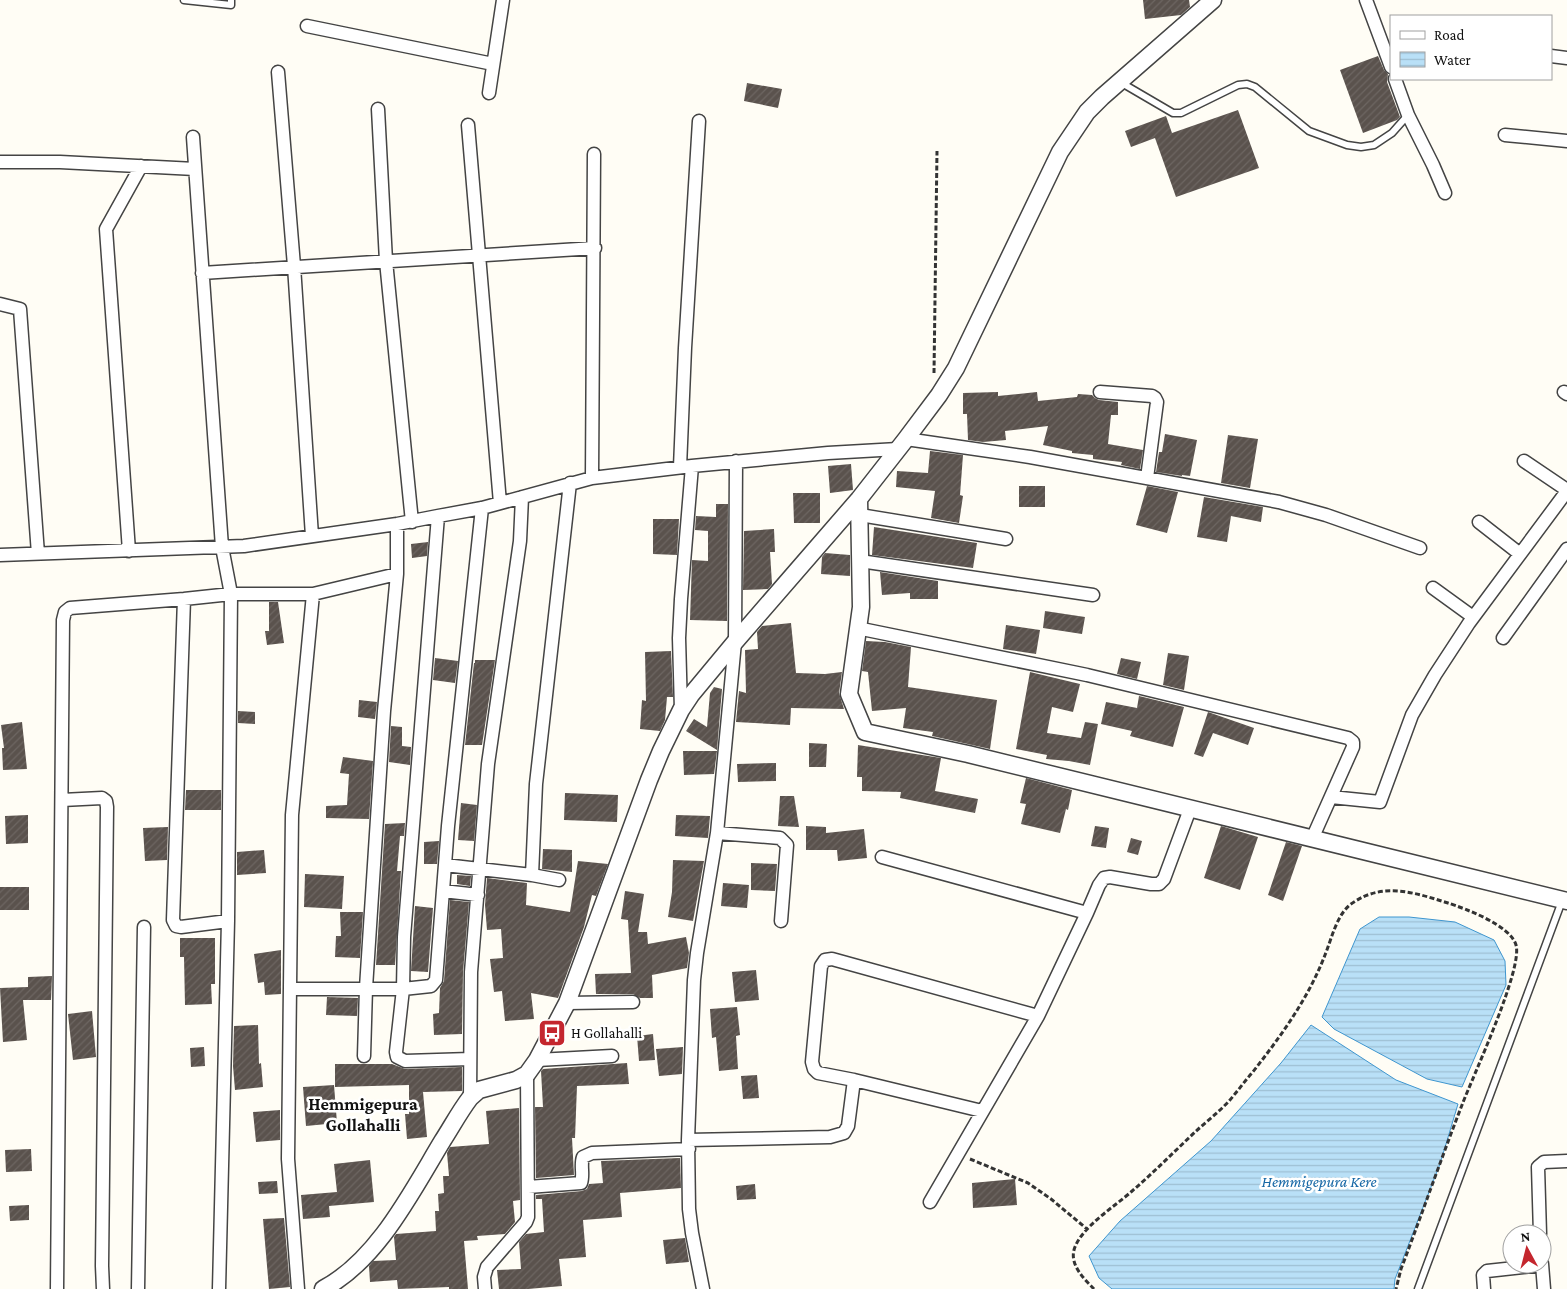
<svg xmlns="http://www.w3.org/2000/svg" width="1567" height="1289" font-family="'Crimson Pro',serif">
	<style>
		.water { fill: url(#water-rules); stroke: #3f96cf }
		.building { fill: url(#building-hatch) }
		.lines { fill: none; stroke-linecap: round; stroke-linejoin: round }
		.service-casing { stroke: #444; stroke-width: 9 }
		.minor-casing { stroke: #444; stroke-width: 15 }
		.tertiary-casing { stroke: #444; stroke-width: 19 }
		.path { stroke: #333; stroke-width: 3; stroke-dasharray: 5 2.5; stroke-linecap: butt }
		.service { stroke: #fff; stroke-width: 6 }
		.minor { stroke: #fff; stroke-width: 12 }
		.tertiary { stroke: #fff; stroke-width: 16 }
		.labels { text-anchor: middle; stroke-width: 5; stroke-linejoin: round; paint-order: stroke }
		.poi-label { font-size: 15px; fill: #111; stroke: #fff; text-anchor: start }
		.water-label { font-size: 16px; font-style: italic; fill: #1768a6; stroke: #fff }
		.quarter-label { font-size: 18px; font-weight: bold; fill: #111; stroke: #fff }
	</style>
	<defs>
		<pattern id="water-rules" width="6" height="5" patternUnits="userSpaceOnUse" patternTransform="scale(1.25)"><rect width="6" height="5" fill="#b9e0f7"/><path d="M0 2.5h6" fill="none" stroke="#9ebfd3"/></pattern>
		<pattern id="building-hatch" width="6" height="6" patternUnits="userSpaceOnUse" patternTransform="scale(1.25)"><rect width="6" height="6" fill="#5a524d"/><path d="M-1 1l2-2M0 6l6-6M5 7l2-2" fill="none" stroke="#6d6662"/></pattern>
	</defs>
	<rect width="100%" height="100%" fill="#fffdf5"/>
	<!-- water -->
	<path class="water" d="M1379,917h30l46,5 39,18 11,21 1,24 -44,102 -35,-8 -93,-50 -12,-12 38,-88z
		M1311,1025l85,55 62,24 -18,60 -45,115 -1,10h-282l-13,-11 -10,-22 31,-35 91,-80 70,-78z"/>
	<!-- building -->
	<path class="building" d="M1143,0h46l1,7 -9,8 -36,4z
		M1378,56l6,14 4,4 -1,8 13,35 -3,3 -34,13 -23,-63z
		M747,83l35,6 -4,19 -34,-7z
		M1238,110l21,58 -83,29 -21,-59 -24,9 -6,-16 41,-15 6,17z
		M998,392v4l39,-4 1,9 39,-4 1,-3 14,1 3,3 4,2 19,2v13h-7l-3,29 35,6 -3,19 -19,-4 1,-3 -29,-3v-4l-21,-2v-2l-29,-6 5,-19 -43,5 1,9 -23,2 -15,-2 -1,-26h-4v-21z
		M1165,434l32,6 -7,36 -8,-1v1l-26,-4 3,-20h3z
		M1228,435l30,4 -8,49 -29,-5z
		M930,451l33,4 -3,40 3,1 -4,27 -28,-5 4,-27 -39,-4 1,-16 31,2z
		M851,464l2,26 -23,3 -2,-27z
		M1019,486h26v21h-26z
		M1147,486l31,6 -11,41 -31,-8z
		M793,493h27v30h-26z
		M1204,497l59,10 -2,15 -30,-6 -4,26 -30,-5z
		M716,504h12l-1,117 -37,-1 2,-60 16,1v-30l-13,-1 1,-14 20,1z
		M653,519h26l-2,36 -24,-1z
		M874,527l103,16 -4,25 -101,-13z
		M774,529l1,23h-5l2,32 -4,5 -25,1 1,-59z
		M428,542l-1,14 -15,2 -1,-14z
		M825,553l25,2v21l-29,-2 1,-17z
		M880,572l58,9v18h-28v-6l-28,2z
		M269,602h9l6,41 -17,2 -2,-14h4z
		M1045,611l40,6 -3,17 -39,-6z
		M791,623l5,50 29,1 17,-2 -3,21 5,16 -53,-1 -1,17 -54,-3 3,-31 7,2 -1,-43 13,-1 -1,-17 5,-6z
		M1006,625l34,5 -4,24 -33,-5z
		M866,641l19,1 26,5 -3,40 89,13 -7,49 -58,-13 1,-4 -30,-4 3,-20 -34,3 -4,-39 -6,-1z
		M671,651l2,46h-6l-2,23 -5,11 -20,-2 2,-29 4,1 -1,-49z
		M1168,653l21,3 -5,34 -21,-5z
		M435,658l23,3 -3,22 -22,-3z
		M1121,658l20,4 -4,17 -20,-5z
		M475,660h20l-13,85h-17l9,-82h1z
		M1030,672l50,12 -7,28 -21,-5 -5,26 34,5 4,-16 13,2 -8,41 -21,-4 -23,-2 1,-4 -31,-6z
		M714,687l8,2 -5,61 -31,-19 8,-12 13,8 3,-34z
		M1139,696l45,11 -11,40 -43,-11 2,-5 -31,-7 5,-22 31,6z
		M359,700l18,2 -2,17 -17,-2z
		M238,711l17,1v12l-17,-1z
		M1208,712l46,16 -6,17 -35,-12 -10,24 -9,-3z
		M22,722l5,47 -24,1 -1,-22h2l-3,-23z
		M391,726l11,1v19l9,1 -1,18 -21,-3z
		M809,743l18,1 -1,23h-17z
		M858,745l83,13 -6,33 43,8 -3,14 -75,-15 1,-6 -39,-1v-14h-5z
		M683,751h34l-3,23 -30,1z
		M343,757l30,4 -4,58 -43,-1v-12l21,-1 2,-31 -9,-1z
		M776,763v18l-38,1 -1,-18z
		M1026,778l46,12 -4,20 -2,-1 -6,24 -39,-9 5,-20 -6,-1z
		M186,790h35v20h-36z
		M565,793l53,2 -1,27 -53,-2z
		M780,796h14l5,31 -21,-1z
		M461,803l16,2 -3,36 -16,-1z
		M28,815v28l-22,1 -1,-28z
		M676,815l34,1 -2,22 -33,-2z
		M405,823l-1,13h-4l-3,35h4l-6,94h-19l9,-141z
		M806,826l20,1v6l38,-4 3,29 -29,3 -1,-11h-31z
		M1095,826l14,2 -3,20 -15,-2z
		M1221,826l37,11 -18,53 -36,-12z
		M168,827l-1,33 -22,1 -2,-33z
		M1131,838l11,3 -4,14 -11,-3z
		M439,841l-2,23h-13v-22z
		M1286,842l16,4 -19,55 -15,-6z
		M543,849l29,1v22l-30,-3z
		M264,850l2,23 -29,2v-23z
		M673,860l31,1 -11,60 -25,-4 4,-25z
		M578,861l30,3 -12,32 -4,-1 -8,32 -26,71 -27,-5 3,26 -29,2 -3,-30 -8,1 -4,-33 13,-1 -2,-29 -14,1 -2,-25 2,-27 40,5 -1,22 44,7z
		M751,863l26,1 -2,27 -24,-1z
		M305,874l39,2 -2,33 -38,-2z
		M457,875l14,1 -1,10 -13,-2z
		M723,883l26,2 -2,23 -26,-2z
		M0,887h29v23h-29z
		M625,891l19,3 -6,38h9l1,12 38,-7 3,16 -2,15 -35,7 1,23h-13l-7,-4h-37l-1,-20 36,-1 -3,-53 -7,-1z
		M450,900l19,2 -6,70 -1,62 -28,1 -1,-21 6,-1 1,-25 4,-7z
		M415,906l18,2 -5,64 -17,-1z
		M340,912h23l-3,46 -25,-1 1,-21h5z
		M180,938h35v46h-4l1,20 -27,1 -1,-48h-4z
		M281,950v44l-16,1 -1,-13 -6,1 -4,-29z
		M756,970l3,30 -24,2 -3,-30z
		M52,976l-1,24h-28l4,40 -24,2 -3,-54 28,-1v-10z
		M327,997l31,1 -1,18 -31,-1z
		M737,1007l3,28 -4,1 2,33 -19,2 -3,-34 -4,1 -2,-29z
		M92,1011l4,46 -23,3 -5,-46z
		M258,1025l1,39 2,-1 2,24 -28,3 -2,-24 1,-40z
		M653,1034l2,26 -16,1 -2,-25z
		M204,1047l1,19 -14,1 -1,-19z
		M683,1047l-1,27 -23,2 -3,-27z
		M627,1063l2,21 -52,2 -2,52h-3l2,37 -38,3 -1,-71h8l-2,-36 2,-2z
		M335,1064h57l13,5 57,-2v24l-39,1 4,45 -20,2 -2,-25h4v-29l-74,2z
		M757,1075l2,23 -16,1 -2,-23z
		M334,1085l3,38 -31,3 -3,-39z
		M519,1108l1,92 -7,1 2,21 -10,12 -28,2 1,4 -14,1 4,48h-19v-2l-51,2 -1,-9 -27,2 -1,-16 4,-5 23,-1 -2,-23 2,-3 40,-3 -1,-20h4l-1,-17 6,-1 -1,-17h6l-2,-23 3,-6 39,-3 -3,-33z
		M280,1110v30l-24,2 -3,-30z
		M31,1149l1,22 -26,1 -1,-22z
		M680,1158l1,30 -61,5 2,24 -39,3 3,37 -27,2 3,27 -34,3h-29l-2,-19 24,-1 -2,-27 7,-8 18,-2 -2,-33h-6v-4l46,-4 5,-2 2,-5 14,-1 -2,-22z
		M370,1160l4,42 -45,4 1,11 -27,2 -2,-24 36,-3 -3,-28z
		M1015,1179l2,26 -44,3 -1,-25z
		M277,1181l1,12 -19,1 -1,-12z
		M755,1184l1,15 -19,1 -1,-14z
		M29,1205v15l-19,1 -1,-15z
		M284,1218l6,69 -21,2 -6,-70z
		M685,1238l4,24 -23,2 -3,-24z"/>
	<g class="lines">
		<!-- service casing -->
		<g class="service-casing">
			<path id="service" d="M184,0l47,5v-5
				M1120,82l53,31h8l57,-28 9,-1 8,3 54,44 38,14 14,2 13,-2 18,-12 16,-18
				M1418,1289l144,-388"/>
		</g>
		<!-- minor casing -->
		<g class="minor-casing">
			<path id="minor" d="M1366,0l25,67
				M307,26l186,38
				M1551,56l16,2
				M278,72l16,194 18,270
				M1395,79l13,36 25,50 12,28
				M489,93l14,-93
				M378,109l8,152 26,261
				M468,125l32,378
				M1505,135l62,6
				M193,137l29,410 9,47 -3,327 -9,368
				M0,162h60l135,7
				M202,273l393,-25
				M0,304l20,5 18,245
				M1100,392l52,4 3,2 2,4 -10,76
				M1564,392l3,2
				M906,439l124,18 249,45 47,13 94,33
				M1524,461l43,29
				M680,467l5,-119 14,-227
				M592,478l2,-324
				M860,515l146,24
				M438,516l-34,421 -1,52 -7,63 1,5 8,4 65,-2
				M1479,522l41,32
				M129,551l-23,-322 35,-63
				M0,555l244,-9 153,-22 41,-8 44,-8 110,-30 100,-12 136,-13 70,-4
				M860,561l233,34
				M1433,588l40,29
				M184,599l-11,321 3,6 5,1 47,-6
				M857,628l230,47 261,63 5,4v5l-41,92
				M1503,638l64,-89
				M681,710l-2,-72 2,-39 11,-133
				M1331,797l49,5 32,-87 23,-40 34,-52 98,-132
				M62,800l40,-2 4,3 1,6 -5,459 1,23
				M717,833l63,5 7,7 -6,76
				M882,857l205,56
				M445,865l87,10 27,5
				M532,875l4,-91 34,-301
				M443,891l35,4
				M291,989h112l28,-3 5,-6 12,-154 34,-318
				M567,1003l66,-1
				M364,1056l2,-68 18,-277 13,-137v-50
				M537,1060l75,-4
				M470,1098l1,-126 17,-208 32,-223 2,-44
				M982,1111l-128,-31 -36,-7 -4,-4 -2,-7 9,-96 4,-6 7,-1 206,57
				M688,1140l142,-3 14,-4 4,-7 6,-46
				M528,1187l53,-4c3,-8 -1,-18 2,-26l9,-4 97,-4
				M930,1202l108,-186 49,-103 12,-28 5,-7 6,-1 41,7h8l5,-5 26,-70
				M1540,1234l-2,-67 6,-5 23,-1
				M1542,1264l2,25
				M57,1289l6,-669 2,-8 5,-4 114,-9 47,-5h82l84,-20
				M138,1289l6,-362
				M298,1289l-10,-130 4,-344 21,-221
				M485,1289l-1,-12 3,-10 39,-45 2,-5 -1,-143
				M703,1289l-11,-56 -3,-24 -1,-69 6,-160 3,-27 20,-120 18,-191 1,-181
				M1484,1289l-1,-14 4,-4 55,-6"/>
		</g>
		<!-- tertiary casing -->
		<g class="tertiary-casing">
			<path id="tertiary" d="M859,499l2,108 -12,87 16,38 103,22 599,147
				M323,1289c55,-29 89,-98 120,-149 9,-14 17,-29 27,-42l9,-8 37,-10 11,-6 10,-14 30,-57 82,-223 12,-29 20,-41 10,-15 44,-53 124,-143 47,-60 33,-44 17,-27 104,-216 27,-40 15,-15 111,-97"/>
		</g>
		<!-- path -->
		<path class="path" d="M934,373l3,-222
			M970,1159l58,24 23,16 36,30
			M1094,1289c-10,-10 -24,-24 -20,-39 6,-22 40,-43 57,-58 22,-19 43,-40 64,-60 11,-10 24,-20 34,-31 8,-9 15,-19 23,-28 29,-37 56,-74 73,-118 7,-17 12,-43 29,-53 30,-20 62,-9 94,1 18,6 62,22 68,42 7,24 -43,131 -54,160 -21,54 -40,109 -61,164l-5,20"/>
		<!-- service -->
		<use href="#service" class="service"/>
		<!-- minor -->
		<use href="#minor" class="minor"/>
		<!-- tertiary -->
		<use href="#tertiary" class="tertiary"/>
	</g>
	<!-- icons -->
	<defs>
		<g id="bus-square" transform="scale(1.4375)"><rect x="-9" y="-9" width="18" height="18" rx="4" fill="#c4262e" stroke="#fff"/><path d="M-5-6H5V4H4V6H2V4H-2V6H-4V4H-5ZM-3.5-4V0h7V-4ZM-3.5 1.2v1.5H-2V1.2ZM2 1.2v1.5H3.5V1.2Z" fill="#fff"/></g>
	</defs>
	<g fill-rule="evenodd">
		<use href="#bus-square" x="552" y="1033"/>
	</g>
	<g class="labels">
		<!-- poi labels -->
		<g class="poi-label">
			<text x="571" y="1038">H Gollahalli</text>
		</g>
		<!-- water labels -->
		<g class="water-label">
			<text x="1319" y="1187">Hemmigepura Kere</text>
		</g>
		<!-- quarter labels -->
		<g class="quarter-label">
			<text x="363" y="1110">Hemmigepura<tspan x="363" dy="21">Gollahalli</tspan></text>
		</g>
	</g>
	<!-- legend -->
	<rect x="1390" y="15" width="162" height="65" fill="#ffffff" stroke="#a0a0a0"/>
	<rect x="1400" y="31" width="25" height="8" fill="#ffffff" stroke="#a0a0a0"/>
	<text x="1434" y="40" font-size="15" fill="#111111">Road</text>
	<rect x="1400" y="52" width="25" height="15" fill="url(#water-rules)" stroke="#a0a0a0"/>
	<text x="1434" y="65" font-size="15" fill="#111111">Water</text>
	<!-- north arrow -->
	<g transform="translate(1527 1249) rotate(353)"><circle r="24" fill="#ffffff" stroke="#a0a0a0"/>
	<path d="M0-4L9 19L0 12L-9 19Z" fill="#c4262e"/>
	<text y="-8" font-size="14" font-weight="bold" text-anchor="middle" fill="#111111">N</text>
	</g>
</svg>
